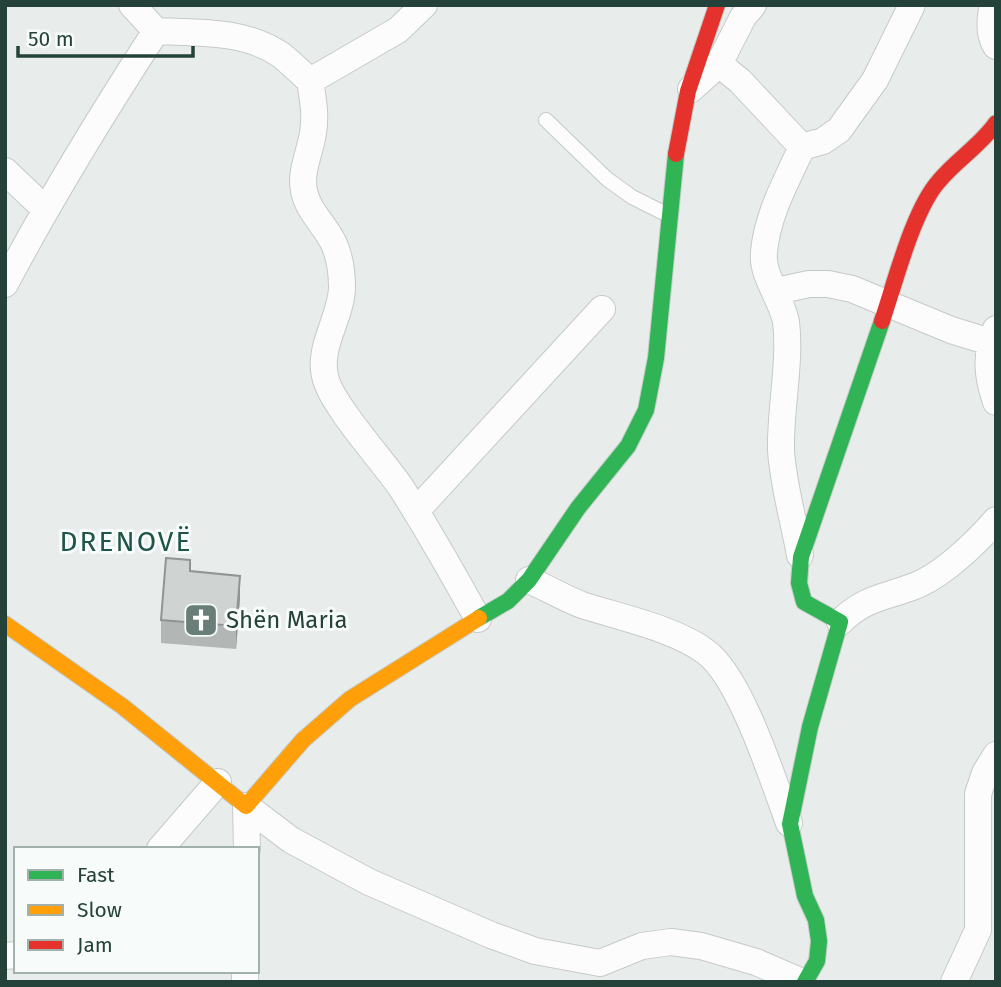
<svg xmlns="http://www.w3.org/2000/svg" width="1001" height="987" font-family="'Fira Sans',sans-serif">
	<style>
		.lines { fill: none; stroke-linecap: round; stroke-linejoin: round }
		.lane-casing { stroke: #c5cac8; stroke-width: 16 }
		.street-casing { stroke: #c5cac8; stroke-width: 28 }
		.fast-casing { stroke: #c3cbc8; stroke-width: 18 }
		.slow-casing { stroke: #c3cbc8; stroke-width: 18 }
		.jam-casing { stroke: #c3cbc8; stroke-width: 18 }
		.lane { stroke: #fcfcfc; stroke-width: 14 }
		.street { stroke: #fcfcfc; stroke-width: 26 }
		.fast { stroke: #30b455; stroke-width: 16 }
		.slow { stroke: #ff9f0a; stroke-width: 16 }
		.jam { stroke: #e5322d; stroke-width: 16 }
		.wall { fill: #b2b6b5 }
		.shaded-wall { fill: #919493 }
		.building { fill: #cfd4d2; stroke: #919493; stroke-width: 2 }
		.labels { text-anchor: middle; stroke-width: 6; stroke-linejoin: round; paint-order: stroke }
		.poi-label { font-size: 24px; fill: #24423a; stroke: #f7fbf9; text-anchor: start }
		.quarter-label { font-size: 28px; letter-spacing: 2px; fill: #1f5548; stroke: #f7fbf9 }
	</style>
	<rect width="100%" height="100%" fill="#e8edeb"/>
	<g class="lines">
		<!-- lane casing -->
		<g class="lane-casing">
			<path id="lane" d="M546,120l61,59 25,18 36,18"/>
		</g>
		<!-- street casing -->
		<g class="street-casing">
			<path id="street" d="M132,5l24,26c42,2 89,-1 125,24 10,8 19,17 29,26 3,18 6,34 3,52 -3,20 -13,38 -9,58 4,20 20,33 29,51 7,14 9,31 9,46 -1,30 -24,58 -17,88 5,27 57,84 75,110 28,43 53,88 78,133
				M993,5c-3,13 -5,29 3,41
				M719,64l24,-47 10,-12
				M310,81l88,-51 26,-25
				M691,89l28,-25 21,17 62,66
				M5,171l40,38
				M5,284c46,-87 97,-170 151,-253
				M776,291l33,-7h19l24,5 99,41 39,12
				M996,329c-11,25 -9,47 0,73
				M416,511l186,-202
				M800,555c-6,-34 -17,-70 -19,-105 -1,-40 10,-89 5,-128 -4,-23 -25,-47 -22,-70 3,-37 23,-72 38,-105l21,-6 16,-11 36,-50 37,-75
				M529,580c18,8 35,18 53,25 37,12 94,24 124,47 35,26 67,128 83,171
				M840,622c25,-24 42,-24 72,-35 29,-10 64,-44 84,-67
				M246,806l45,34 78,42 122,53 44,16 65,12 42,-17 29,-4 30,4 55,16 46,20
				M246,806l1,43
				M160,849l58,-67
				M5,956l11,-1
				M245,971v11
				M954,982l24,-52v-136l7,-21 11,-18"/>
		</g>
		<!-- fast casing -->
		<g class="fast-casing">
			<path id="fast" d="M479,618l29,-17 21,-21 49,-72 50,-62 18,-36 10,-52 20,-204
				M805,982l12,-21 2,-20 -3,-21 -11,-24 -15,-72 20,-97 30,-105 -36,-20 -5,-19 2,-26 81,-236"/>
		</g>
		<!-- slow casing -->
		<g class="slow-casing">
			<path id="slow" d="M5,624l117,82 124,100 57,-66 47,-41 129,-81"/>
		</g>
		<!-- jam casing -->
		<g class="jam-casing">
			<path id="jam" d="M676,154l12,-63 29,-86
				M882,321c13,-38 31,-111 57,-140 17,-21 41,-35 57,-58"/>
		</g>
		<!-- lane -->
		<use href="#lane" class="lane"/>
		<!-- street -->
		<use href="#street" class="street"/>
		<!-- fast -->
		<use href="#fast" class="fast"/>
		<!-- slow -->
		<use href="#slow" class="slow"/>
		<!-- jam -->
		<use href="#jam" class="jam"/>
	</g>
	<!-- wall -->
	<path class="wall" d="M190,572l50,26 -4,51 -75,-6v-23z"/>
	<!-- shaded-wall -->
	<path class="shaded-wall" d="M240,576v22l-4,51v-23z"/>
	<!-- building -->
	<path class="building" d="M166,558l24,2v11l50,5 -4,50 -75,-6z"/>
	<!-- icons -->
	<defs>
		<g id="church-square" transform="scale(1.75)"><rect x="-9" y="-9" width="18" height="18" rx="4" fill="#697e78" stroke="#f7fbf9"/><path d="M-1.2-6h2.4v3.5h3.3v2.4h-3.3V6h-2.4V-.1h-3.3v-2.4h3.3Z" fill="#fff"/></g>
	</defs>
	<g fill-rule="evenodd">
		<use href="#church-square" x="201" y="620"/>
	</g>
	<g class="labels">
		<!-- poi labels -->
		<g class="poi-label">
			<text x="226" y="628">Shën Maria</text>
		</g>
		<!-- quarter labels -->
		<g class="quarter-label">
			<text x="126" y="551">DRENOVË</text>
		</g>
	</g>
	<!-- border -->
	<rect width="1001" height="987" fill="none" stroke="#24423a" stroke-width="14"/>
	<!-- legend -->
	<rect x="14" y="847" width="245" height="126" fill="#f7fbf9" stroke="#a3b1ad" stroke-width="2"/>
	<rect x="28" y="870" width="35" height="10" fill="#30b455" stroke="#a3b1ad" stroke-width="2"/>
	<text x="77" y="882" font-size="21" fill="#24423a">Fast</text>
	<rect x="28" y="905" width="35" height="10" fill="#ff9f0a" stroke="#a3b1ad" stroke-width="2"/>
	<text x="77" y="917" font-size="21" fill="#24423a">Slow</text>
	<rect x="28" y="940" width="35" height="10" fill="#e5322d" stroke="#a3b1ad" stroke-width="2"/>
	<text x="77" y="952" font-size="21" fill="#24423a">Jam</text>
	<!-- scale -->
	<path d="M18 46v10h175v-10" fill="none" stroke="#24423a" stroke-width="3.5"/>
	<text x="28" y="46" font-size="21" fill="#24423a" stroke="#f7fbf9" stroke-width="5" paint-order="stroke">50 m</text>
</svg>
